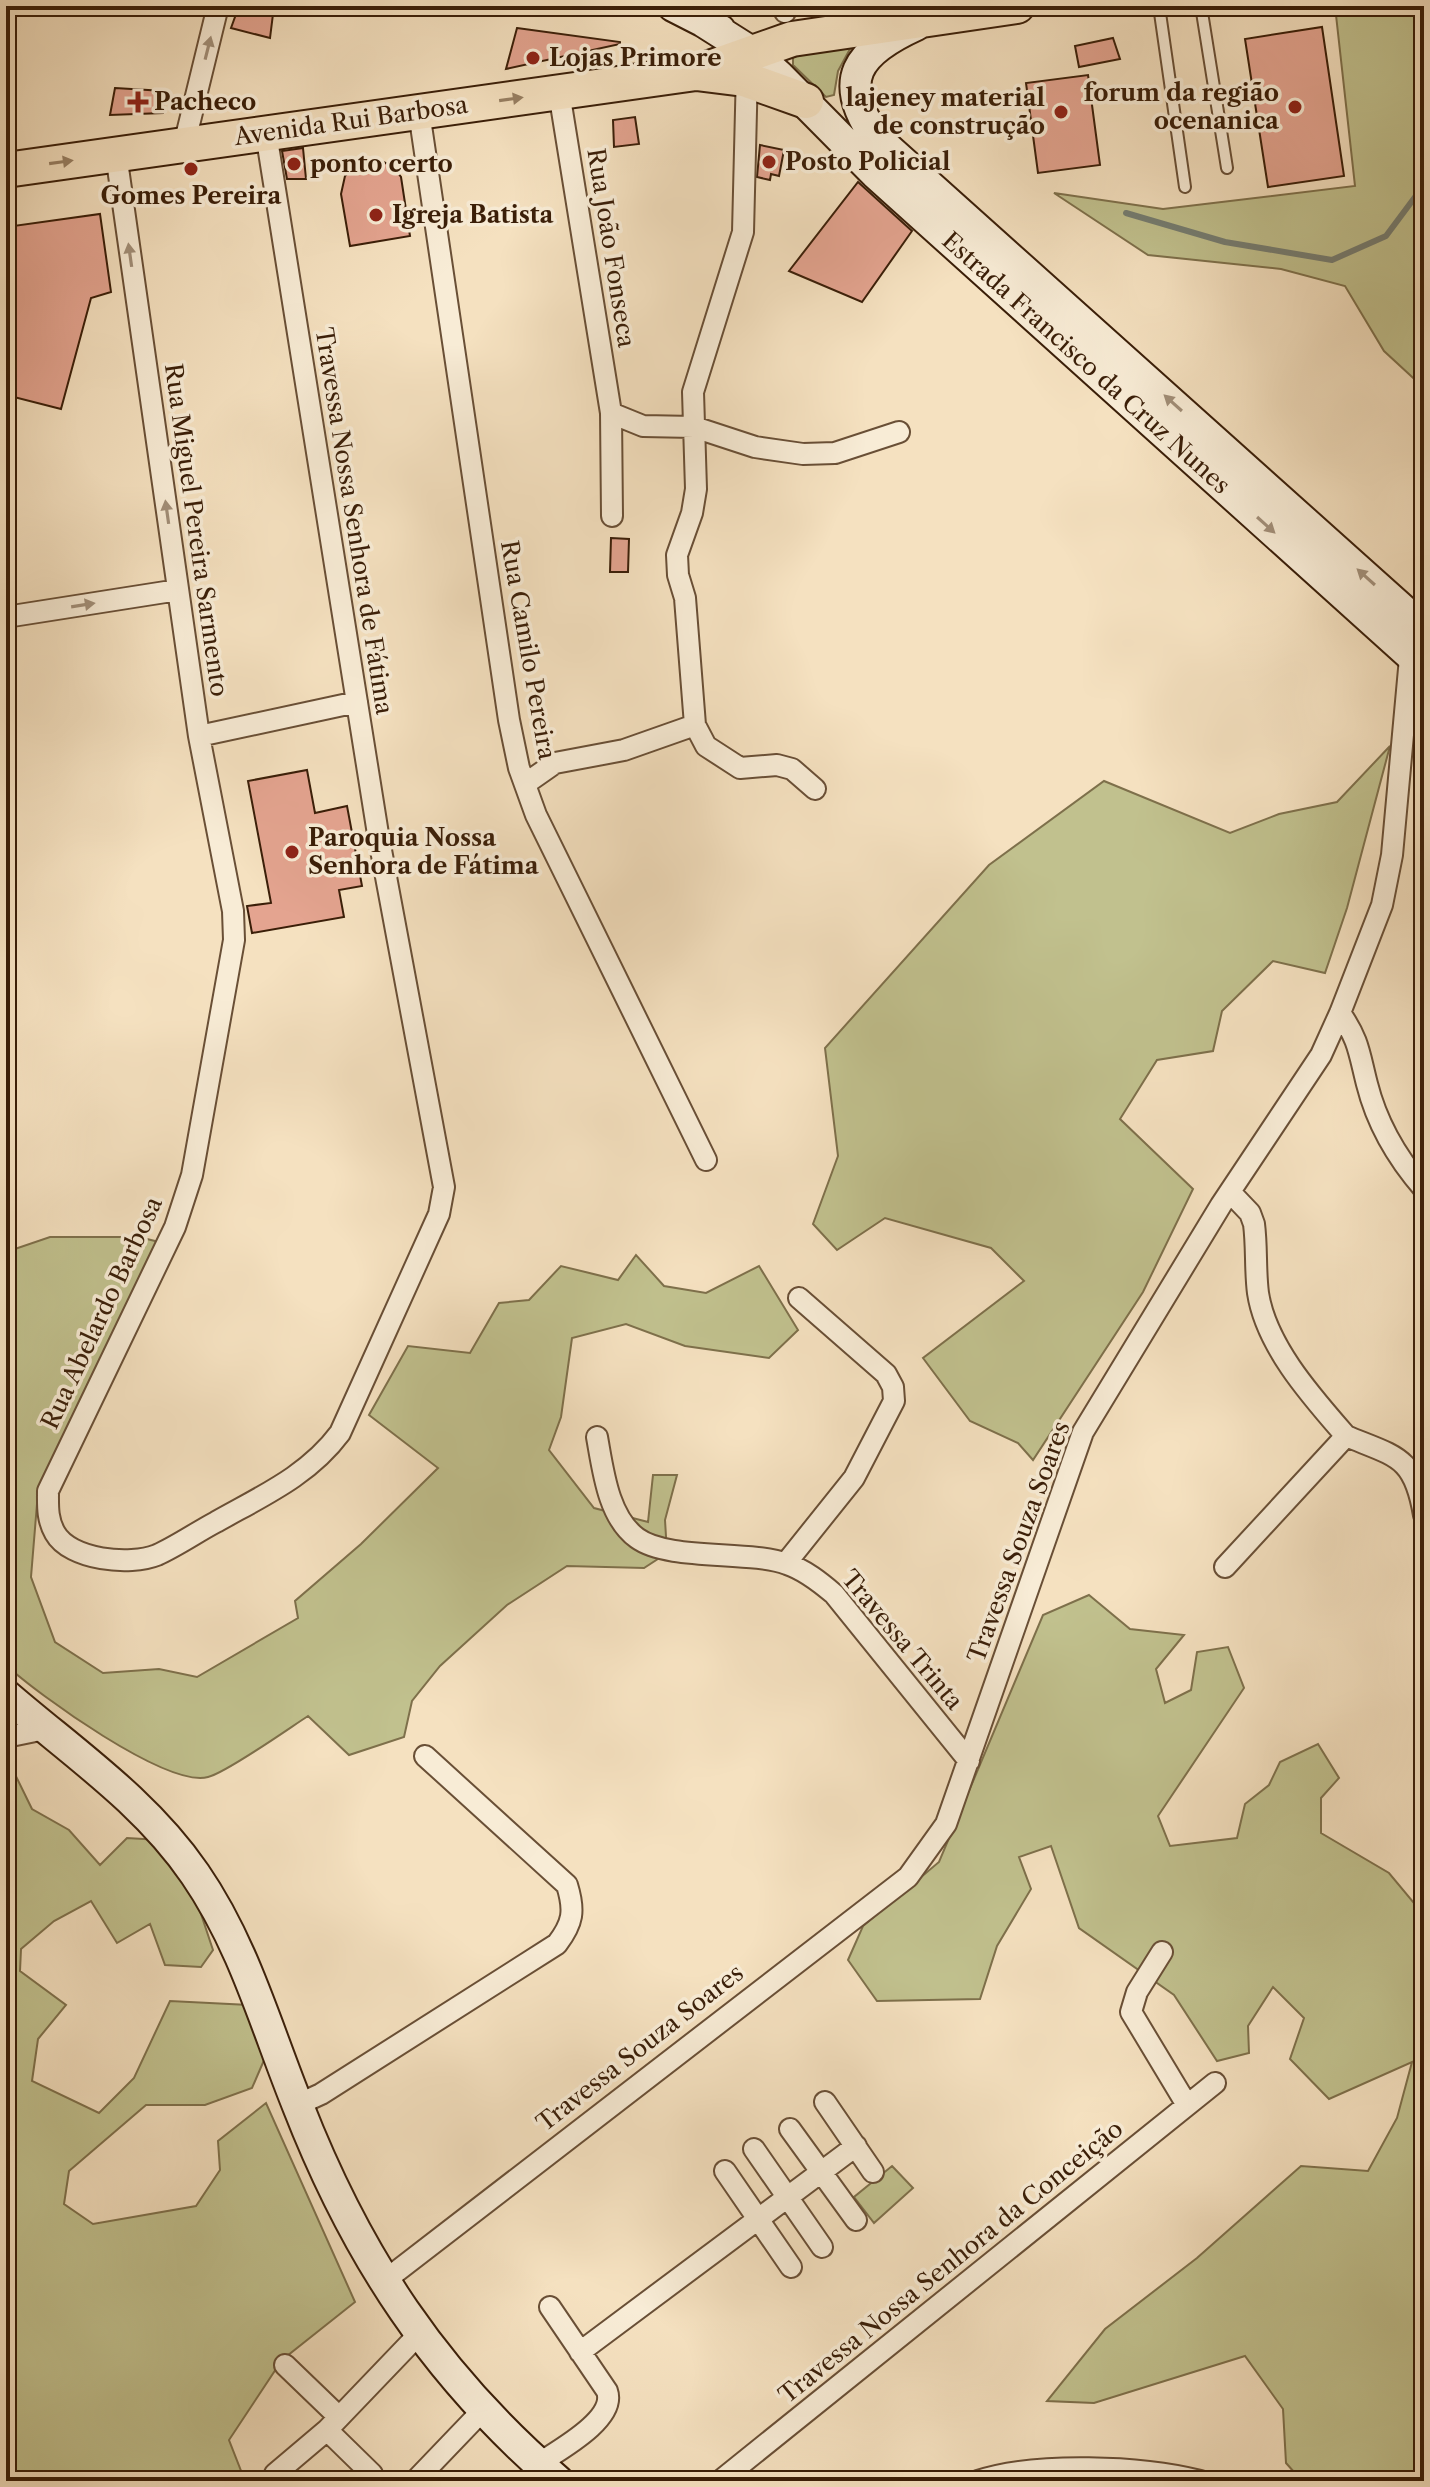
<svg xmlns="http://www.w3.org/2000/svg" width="1430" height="2487" font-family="'Libre Caslon Text',serif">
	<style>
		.green { fill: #c1c18e; stroke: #7e704b; stroke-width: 2 }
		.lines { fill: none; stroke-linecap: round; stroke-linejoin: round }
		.stream { stroke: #757d72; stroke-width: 6 }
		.building { fill: #e4a490; stroke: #3a1e08; stroke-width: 2 }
		.lane-casing { stroke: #694f36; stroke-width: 14 }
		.street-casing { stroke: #694f36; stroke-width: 24 }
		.secondary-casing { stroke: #3a1e08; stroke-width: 34 }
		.primary-casing { stroke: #3a1e08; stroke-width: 38 }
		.lane { stroke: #f8ecd6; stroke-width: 10 }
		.street { stroke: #f8ecd6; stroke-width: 20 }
		.secondary { stroke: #f8ecd6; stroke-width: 30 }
		.primary { stroke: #f5e1c0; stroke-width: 34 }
		.oneway { fill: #a28f79 }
		.oneway2 { fill: #988064 }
		.poi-dot { fill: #8f2418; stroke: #f8ecd6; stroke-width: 3 }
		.labels { text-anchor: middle; stroke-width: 7; stroke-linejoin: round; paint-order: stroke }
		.poi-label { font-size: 24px; font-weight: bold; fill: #3a1e08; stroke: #f8ecd6; text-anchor: start }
		.street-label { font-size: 24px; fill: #3a1e08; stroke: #f8ecd6 }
	</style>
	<rect width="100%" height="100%" fill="#f5e1c0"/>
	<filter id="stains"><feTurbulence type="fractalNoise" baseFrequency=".0025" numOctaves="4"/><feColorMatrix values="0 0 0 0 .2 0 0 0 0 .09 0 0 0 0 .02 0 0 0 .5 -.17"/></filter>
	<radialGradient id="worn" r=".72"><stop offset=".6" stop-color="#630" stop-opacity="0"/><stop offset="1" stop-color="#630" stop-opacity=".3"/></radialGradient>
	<!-- green -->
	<path class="green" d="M1335,6h89v382l-40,-37 -39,-65 -64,-17 -133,-14 -94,-62 109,16 192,-23z
		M844,46l6,3 -12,22 -4,24 -8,2 -33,-32v-8z
		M1390,746l-43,162 -22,65 -52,-12 -51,50 -9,40 -56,9 -37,59 73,70 -50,103 -110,168 -15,-17 -48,-22 -47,-63 101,-77 -33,-33 -106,-30 -48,32 -24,-26 25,-68 -13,-108 164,-183 115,-84 126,52 49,-19 58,-12z
		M50,1237h89l20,5 -122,262 -6,73 24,65 48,31 56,-4 38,8 101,-59 -3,-17 66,-57 77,-76 -69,-53 39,-69 62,7 29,-50 30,-3 32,-34 57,14 18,-25 28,31 42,7 53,-27 39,64 -29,28 -84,-12 -59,-22 -54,14 -11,79 -12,33 45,58 54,14 5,-47h24l-12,45 2,33 -23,15 -77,-2 -60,39 -67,61 -28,35 -8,36 -55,18 -41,-39c-20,13 -82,57 -100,61 -41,11 -171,-83 -202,-112v-413z
		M1089,1595l41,34 54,6 -28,34 9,34 26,-13 6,-38 31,-5 16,41 -86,128 12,30 67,-8 8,-34 24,-19 11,-23 38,-18 21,34 -18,20v35l68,40 35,42v566h-122l-16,-18 -3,-54 -38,-53 -151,47 -47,-2 58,-72 92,-71 104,-92 67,5 29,-53 15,-56 -83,37 -39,-40 14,-41 -31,-31 -25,39 1,27 -32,8 -43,-66 -95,-67 -28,-82 -32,11 12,32 -34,57 -17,53 -103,2 -29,-41 15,-34 76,-64 104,-247z
		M9,1762l23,47 37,21 31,35 27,-27 33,2 31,44 22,66 -12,17 -36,-2 -15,-41 -33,19 -26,-42 -37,20 -33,28 -1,22 46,34 -28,34 -6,42 67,32 35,-35 36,-77 79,4 16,53 -13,30 -47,17h-59l-77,66 -5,33 29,20 103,-18 24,-36 -2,-29 48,-38 89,199 -73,58 -53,80 16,41h-239v-718z
		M892,2166l21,22 -39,35 -20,-26z"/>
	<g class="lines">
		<!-- stream -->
		<path class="stream" d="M1126,213l99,29 107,18 54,-24 38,-51"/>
	</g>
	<!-- building -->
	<path class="building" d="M239,6h35l-4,32 -39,-10z
		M1322,27l22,149 -76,11 -23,-148z
		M517,28l103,14v2l-114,25z
		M1113,38l7,21 -41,8 -4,-21z
		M1088,75l12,90 -62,8 -12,-90z
		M115,88l49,3 -1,22 -53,2z
		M635,117l4,27 -25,3 -1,-27z
		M760,145l24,5 -5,26 -8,-2 -1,6 -13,-3z
		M303,148l3,31h-19l-5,-28z
		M380,160l13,7 8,10 9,59 -60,10 -9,-52 4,-18 11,-11z
		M858,182l54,49 -50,71 -73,-31z
		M100,214l11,78 -20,6 -30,111 -55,-14v-168z
		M611,538l18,1 -1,33h-18z
		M307,770l8,43 32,-7 15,80 -23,4 5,27 -92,16 -5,-27 24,-3 -23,-122z"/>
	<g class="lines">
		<!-- lane casing -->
		<g class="lane-casing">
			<path id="lane" d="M1159,6l26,181
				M1201,6l26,162"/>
		</g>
		<!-- street casing -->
		<g class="street-casing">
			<path id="street" d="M785,12l2,-6
				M747,70l-4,162 -50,160 3,97 -4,24 -15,42 1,20 7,23 10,127 11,21 34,22 37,-3 15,4 23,20
				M559,92l52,321 1,103
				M419,112l90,608 10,48 17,47 170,345
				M184,145l34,-139
				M116,154l83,582 34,175 1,29 -42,235 -17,52 -127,264c0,15 -1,28 7,42 15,27 75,33 102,22 20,-9 40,-23 59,-33 46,-26 92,-46 124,-89l99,-219 5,-27 -66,-353 -112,-701
				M611,413l32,13 51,1 61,20 48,7 32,-1 64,-21
				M6,617l172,-27
				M199,736l158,-34
				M525,784l30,-21 69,-13 71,-25
				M1340,1013c19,27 19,40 27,71 10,40 30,74 57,105
				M1230,1192l20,21 4,11c3,23 1,46 4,69 8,53 54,104 88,143
				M597,1437c6,33 11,80 40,101 31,23 112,12 150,26 18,6 33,18 47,30l135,167
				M786,1563l68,-85 40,-77 -1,-14 -7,-13 -87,-76
				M1225,1567l121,-131c51,21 68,20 78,79
				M6,1737l39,-8
				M1162,1952l-25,40 -6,20 56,93
				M825,2102l48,70
				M297,2105l24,-11 236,-150c16,-21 18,-33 10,-59l-142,-129
				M790,2129l66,91
				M754,2149l68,98
				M725,2171l66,96
				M383,2282l525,-405 38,-53 137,-392 138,-227 100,-150 19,-42 42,-108 10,-50 19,-208
				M580,2352l276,-206
				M285,2365l54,52
				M327,2430l45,44
				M538,2464c21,-14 79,-45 69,-73l-57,-84
				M272,2481l3,-7 52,-44 92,-96
				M415,2481l69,-72
				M720,2481l495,-398
				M978,2481c58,-19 163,-15 222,0"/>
		</g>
		<!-- secondary casing -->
		<g class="secondary-casing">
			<path id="secondary" d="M673,6l47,24
				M704,22l49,31 26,23 96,97 549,494
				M916,25c-59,27 -81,55 -39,114l547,490
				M6,1695c66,57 139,106 189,179 49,71 71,153 103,232 59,151 137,269 260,375"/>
		</g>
		<!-- primary casing -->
		<g class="primary-casing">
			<path id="primary" d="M704,70l88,-31 225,-33
				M6,170l690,-97 48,6 62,22"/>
		</g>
		<!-- lane -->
		<use href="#lane" class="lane"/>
		<!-- street -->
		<use href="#street" class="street"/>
		<!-- secondary -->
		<use href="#secondary" class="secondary"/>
		<!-- primary -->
		<use href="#primary" class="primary"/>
	</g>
	<!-- one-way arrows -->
	<defs><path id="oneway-solid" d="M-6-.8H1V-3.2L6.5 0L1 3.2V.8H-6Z" transform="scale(2)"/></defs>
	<g class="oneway">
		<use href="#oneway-solid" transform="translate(208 48) rotate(-76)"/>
		<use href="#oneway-solid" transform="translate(130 255) rotate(-98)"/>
		<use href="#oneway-solid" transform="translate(1173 403) rotate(-138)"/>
		<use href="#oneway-solid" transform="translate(167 512) rotate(-98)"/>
		<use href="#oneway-solid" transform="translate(1266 525) rotate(42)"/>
		<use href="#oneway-solid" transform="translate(1366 577) rotate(-138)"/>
		<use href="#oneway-solid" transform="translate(83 605) rotate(-9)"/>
	</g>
	<g class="oneway2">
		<use href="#oneway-solid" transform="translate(511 99) rotate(-8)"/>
		<use href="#oneway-solid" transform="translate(61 162) rotate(-8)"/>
	</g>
	<!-- markers -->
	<g class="poi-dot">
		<circle cx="533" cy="58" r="8"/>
		<path d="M134 90h8v8h8v8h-8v8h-8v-8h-8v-8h8z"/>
		<circle cx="1295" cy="107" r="8"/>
		<circle cx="1061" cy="112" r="8"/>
		<circle cx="769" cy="162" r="8"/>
		<circle cx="294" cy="164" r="8"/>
		<circle cx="191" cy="169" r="8"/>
		<circle cx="376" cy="215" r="8"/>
		<circle cx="292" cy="852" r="8"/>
	</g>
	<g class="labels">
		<!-- poi labels -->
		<g class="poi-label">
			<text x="549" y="66">Lojas Primore</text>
			<text x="1279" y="101" text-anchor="end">forum da região<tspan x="1279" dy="28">ocenanica</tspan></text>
			<text x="1045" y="106" text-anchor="end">lajeney material<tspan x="1045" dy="28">de construção</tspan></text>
			<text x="154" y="110">Pacheco</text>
			<text x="785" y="170">Posto Policial</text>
			<text x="310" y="172">ponto certo</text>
			<text x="191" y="204" text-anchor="middle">Gomes Pereira</text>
			<text x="392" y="223">Igreja Batista</text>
			<text x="308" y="846">Paroquia Nossa<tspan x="308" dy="28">Senhora de Fátima</tspan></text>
		</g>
		<!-- street labels -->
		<g class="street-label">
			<text transform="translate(351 121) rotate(-8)" y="8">Avenida Rui Barbosa</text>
			<text transform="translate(611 248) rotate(81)" y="8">Rua João Fonseca</text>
			<text transform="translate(1086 363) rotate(42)" y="8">Estrada Francisco da Cruz Nunes</text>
			<text transform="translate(354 521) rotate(81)" y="8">Travessa Nossa Senhora de Fátima</text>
			<text transform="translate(196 530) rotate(82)" y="8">Rua Miguel Pereira Sarmento</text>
			<text transform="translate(528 650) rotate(80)" y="8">Rua Camilo Pereira</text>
			<text transform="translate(102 1313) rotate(-65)" y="8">Rua Abelardo Barbosa</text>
			<text transform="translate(1019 1542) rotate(-70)" y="8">Travessa Souza Soares</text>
			<text transform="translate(902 1640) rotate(50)" y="8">Travessa Trinta</text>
			<text transform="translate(640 2048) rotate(-38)" y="8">Travessa Souza Soares</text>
			<text transform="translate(951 2262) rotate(-39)" y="8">Travessa Nossa Senhora da Conceição</text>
		</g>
	</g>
	<!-- margin -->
	<rect width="1430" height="2487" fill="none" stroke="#f5e1c0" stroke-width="32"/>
	<rect x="8" y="8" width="1414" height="2471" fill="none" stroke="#3a1e08" stroke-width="4"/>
	<rect x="16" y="16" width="1398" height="2455" fill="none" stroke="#3a1e08" stroke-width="2"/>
	<rect width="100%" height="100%" filter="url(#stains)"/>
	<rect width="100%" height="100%" fill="url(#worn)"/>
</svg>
